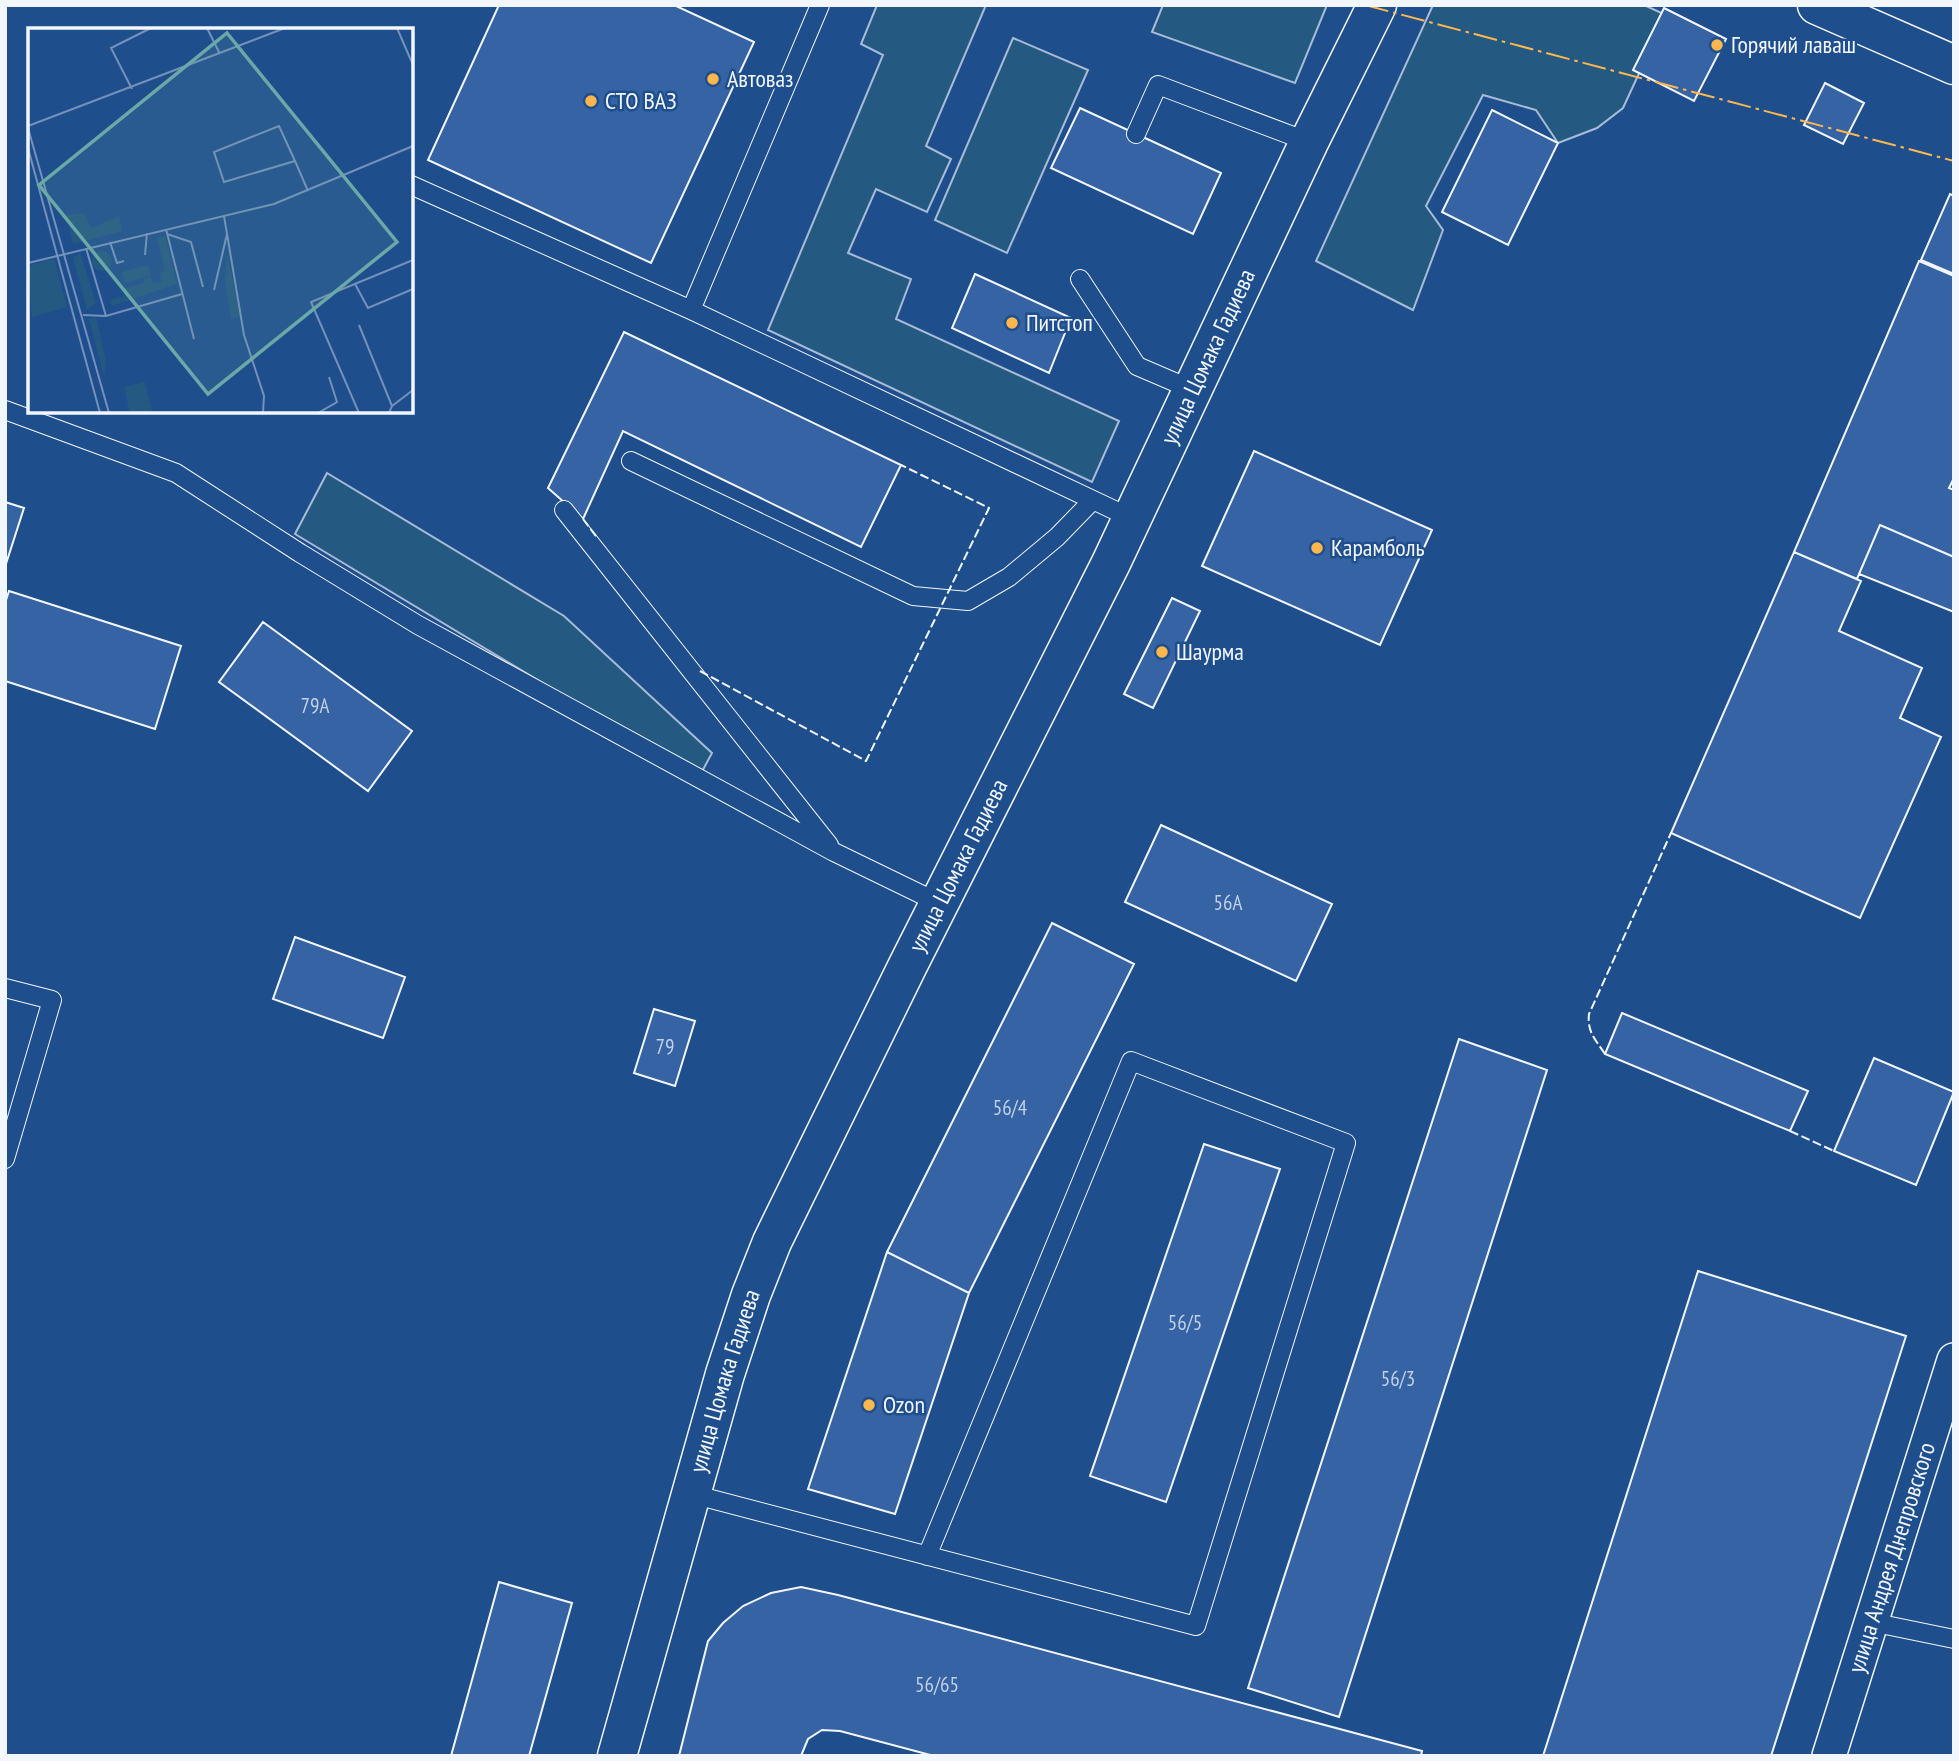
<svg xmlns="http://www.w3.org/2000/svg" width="1959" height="1761" font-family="'PT Sans Narrow',sans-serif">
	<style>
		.green { fill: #245a82; stroke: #a8bbd7; stroke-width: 2 }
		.building { fill: #3563a3; stroke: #f2f6ff; stroke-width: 2 }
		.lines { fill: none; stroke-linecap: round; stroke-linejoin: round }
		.lane-casing { stroke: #f2f6ff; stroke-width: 20 }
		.street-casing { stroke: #f2f6ff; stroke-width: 36 }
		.secondary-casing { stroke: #f2f6ff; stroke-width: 41 }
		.primary-casing { stroke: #f2f6ff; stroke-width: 41 }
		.lane { stroke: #1f4e8c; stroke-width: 18 }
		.street { stroke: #1f4e8c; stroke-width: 33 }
		.secondary { stroke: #1f4e8c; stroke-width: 38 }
		.primary { stroke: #1f4e8c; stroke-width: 38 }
		.fence { stroke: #f2f6ff; stroke-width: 2; stroke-dasharray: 9 3.5; stroke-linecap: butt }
		.power { stroke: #ffb74d; stroke-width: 2; stroke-dasharray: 24 5 3.5 5; stroke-linecap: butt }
		.poi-dot { fill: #ffb74d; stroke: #1f4e8c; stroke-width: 2.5 }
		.labels { text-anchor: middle; stroke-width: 5; stroke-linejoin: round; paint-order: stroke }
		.number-label { font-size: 21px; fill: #c3d1e8 }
		.poi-label { font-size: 24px; fill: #f2f6ff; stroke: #1f4e8c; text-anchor: start }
		.street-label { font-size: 24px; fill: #f2f6ff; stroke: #1f4e8c }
		.inset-road { fill: none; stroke: #7391ba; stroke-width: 2 }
		.view { fill: #6aa9a8; fill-opacity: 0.15; stroke: #6aa9a8; stroke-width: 3.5 }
		.inset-edge { fill: none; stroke: #f2f6ff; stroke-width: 3.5 }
	</style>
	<rect width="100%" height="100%" fill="#1f4e8c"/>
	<!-- green -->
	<path class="green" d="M877,5h109l-60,141 25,13 -24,53 -51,-23 -28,64 63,26 -15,40 223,102 -27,61 -324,-152 115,-275 -22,-11z
		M1163,5h164l-32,78 -143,-51z
		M1433,5h211l22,10 -43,93 -26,20 -39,15 -22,-33 -53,-15 -57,111 17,24 -30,80 -97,-49z
		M1013,38l75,32 -81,183 -72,-33z
		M327,473l237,143 148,137 -13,24 -404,-243z"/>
	<!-- building -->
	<path class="building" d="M499,5h175l80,37 -103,221 -223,-103z
		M1664,8l62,31 -32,62 -61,-31z
		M1825,83l39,20 -21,41 -39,-19z
		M1080,108l141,65 -28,61 -142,-66z
		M1492,110l66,33 -50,102 -66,-33z
		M1950,194l4,2v78l-33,-14z
		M1919,261l35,15v202l-5,10 5,2v67l-74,-32 -23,54 -63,-27z
		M975,274l96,44 -22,55 -97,-45z
		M624,332l277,133 -40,82 -238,-116 -40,88 -35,-31z
		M1254,451l178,79 -52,115 -178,-79z
		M5,502l19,6 -19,59z
		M1880,525l74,32v55l-95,-38z
		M1794,552l67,29 -22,50 83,37 -22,50 41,19 -81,181 -189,-85z
		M9,591l172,55 -26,83 -150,-48v-78z
		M1172,598l28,13 -47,97 -29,-14z
		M263,622l149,109 -44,60 -149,-109z
		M1161,825l171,79 -36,77 -171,-79z
		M1052,923l82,41 -165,329 -82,-41z
		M295,937l110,40 -22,61 -110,-39z
		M654,1009l41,12 -20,65 -41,-13z
		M1622,1013l186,78 -18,40 -185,-77z
		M1459,1039l88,31 -208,647 -91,-29z
		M1874,1058l80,34 -38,93 -82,-34z
		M1204,1144l76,25 -114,333 -76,-26z
		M887,1252l82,41 -74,221 -87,-25z
		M1698,1271l208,65 -135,420h-228z
		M499,1582l73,21 -43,153h-78z
		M801,1587l37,8 584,156 -1,5h-487l-94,-25 -18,-1 -14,9 -7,17h-122l29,-115 15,-18 20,-17 28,-13z"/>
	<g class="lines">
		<!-- lane casing -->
		<g class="lane-casing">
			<path id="lane" d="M1136,134l22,-49 151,57
				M411,185l280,125 440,208
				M1080,279l57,87 56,24
				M691,310l129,-305
				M5,410l171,63 124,80 118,72 416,227 105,51
				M631,461l282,135 55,5 41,-24 48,-40 36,-37
				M564,510l265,335
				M5,988l47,12 -47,159
				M692,1494l504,132 150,-483 -215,-82 -204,495
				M1871,1622l83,17"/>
		</g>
		<!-- street casing -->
		<g class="street-casing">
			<g id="street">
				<path id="s1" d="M1829,1756l125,-396"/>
			</g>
		</g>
		<!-- secondary casing -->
		<g class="secondary-casing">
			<g id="secondary">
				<path id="s2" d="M617,1756l108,-382 26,-79 21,-53 135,-275 204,-404 198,-421 68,-137"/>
			</g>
		</g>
		<!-- primary casing -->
		<g class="primary-casing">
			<path id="primary" d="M1817,5l137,60"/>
		</g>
		<!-- lane -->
		<use href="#lane" class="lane"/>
		<!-- street -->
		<use href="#street" class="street"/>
		<!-- secondary -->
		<use href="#secondary" class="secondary"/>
		<!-- primary -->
		<use href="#primary" class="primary"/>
		<!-- fence -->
		<path class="fence" d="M583,519l15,20
			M700,671l166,90 123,-253 -88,-43
			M1605,1054c-10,-15 -18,-22 -16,-40l82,-181
			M1790,1131l44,20"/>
		<!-- power -->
		<path class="power" d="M1365,5l589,156"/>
	</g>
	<!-- markers -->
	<g class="poi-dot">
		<circle cx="1717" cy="45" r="7"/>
		<circle cx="713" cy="79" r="7"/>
		<circle cx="591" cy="101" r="7"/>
		<circle cx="1012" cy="323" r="7"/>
		<circle cx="1317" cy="548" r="7"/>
		<circle cx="1162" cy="652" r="7"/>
		<circle cx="869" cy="1405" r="7"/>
	</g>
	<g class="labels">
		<!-- number labels -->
		<g class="number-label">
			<text x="315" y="713">79А</text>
			<text x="1228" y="910">56А</text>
			<text x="665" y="1054">79</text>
			<text x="1010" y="1115">56/4</text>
			<text x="1185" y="1330">56/5</text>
			<text x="1398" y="1386">56/3</text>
			<text x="937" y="1692">56/65</text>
		</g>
		<!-- poi labels -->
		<g class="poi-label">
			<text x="1731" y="53">Горячий лаваш</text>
			<text x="727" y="87">Автоваз</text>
			<text x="605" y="109">СТО ВАЗ</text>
			<text x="1026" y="331">Питстоп</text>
			<text x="1331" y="556">Карамболь</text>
			<text x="1176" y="660">Шаурма</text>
			<text x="883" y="1413">Ozon</text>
		</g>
		<!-- street labels -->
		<g class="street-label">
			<text dy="8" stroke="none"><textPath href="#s2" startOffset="1524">улица Цомака Гадиева</textPath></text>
			<text dy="8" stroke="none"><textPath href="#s2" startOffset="957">улица Цомака Гадиева</textPath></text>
			<text dy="8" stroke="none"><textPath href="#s2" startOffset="390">улица Цомака Гадиева</textPath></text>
			<text dy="8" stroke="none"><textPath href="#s1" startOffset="208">улица Андрея Днепровского</textPath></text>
		</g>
	</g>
	<!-- overview -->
	<g transform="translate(28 28)">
		<rect width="385" height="385" fill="#1f4e8c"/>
		<path d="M56,185l7,15 28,-12 3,15 -49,13 -7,-29zM137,208l12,48 -65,22 -2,-6 15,-4 -2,-7 21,-6 -1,-4 8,-2 2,7 9,-2 -3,-9 6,-2 -8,-33zM64 233a10 10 0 1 1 20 0a10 10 0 1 1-20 0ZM52,225l16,50 -9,7 -14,-52zM199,225l13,64 -9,1 -6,-37zM26,231l13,48 -35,10 -4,-51zM120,237l3,10 -26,8 -3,-11zM68,289l10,45 -2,14 -15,-57zM117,354l7,30 -22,1 -6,-26z" fill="#245a82"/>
		<path class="inset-road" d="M179,0l13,26M369,0l16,37M104,61l-21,-41 40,-20M0,98l257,-98M0,100l81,285M0,120l72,265M267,133l-71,21 -10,-30 65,-26 16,35 13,30M196,188l20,119 20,61 -1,17M138,201l28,110M139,206l24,8 12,45M82,214l7,21 7,-2M58,220l20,68 76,-22M117,227l2,-22M0,235l246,-59 139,-58M327,256l13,24 45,-19M186,262l13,-56M55,287l23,1M331,297l33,81 -3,7M364,378l21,-16M290,385l19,-11 -8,-25M331,385l-48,-111 102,-42"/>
		<path class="view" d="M199,5l170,209 -189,152 -169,-209z"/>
		<rect width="385" height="385" class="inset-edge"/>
	</g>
	<!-- border -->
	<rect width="1959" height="1761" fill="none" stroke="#f2f6ff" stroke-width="14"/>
</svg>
